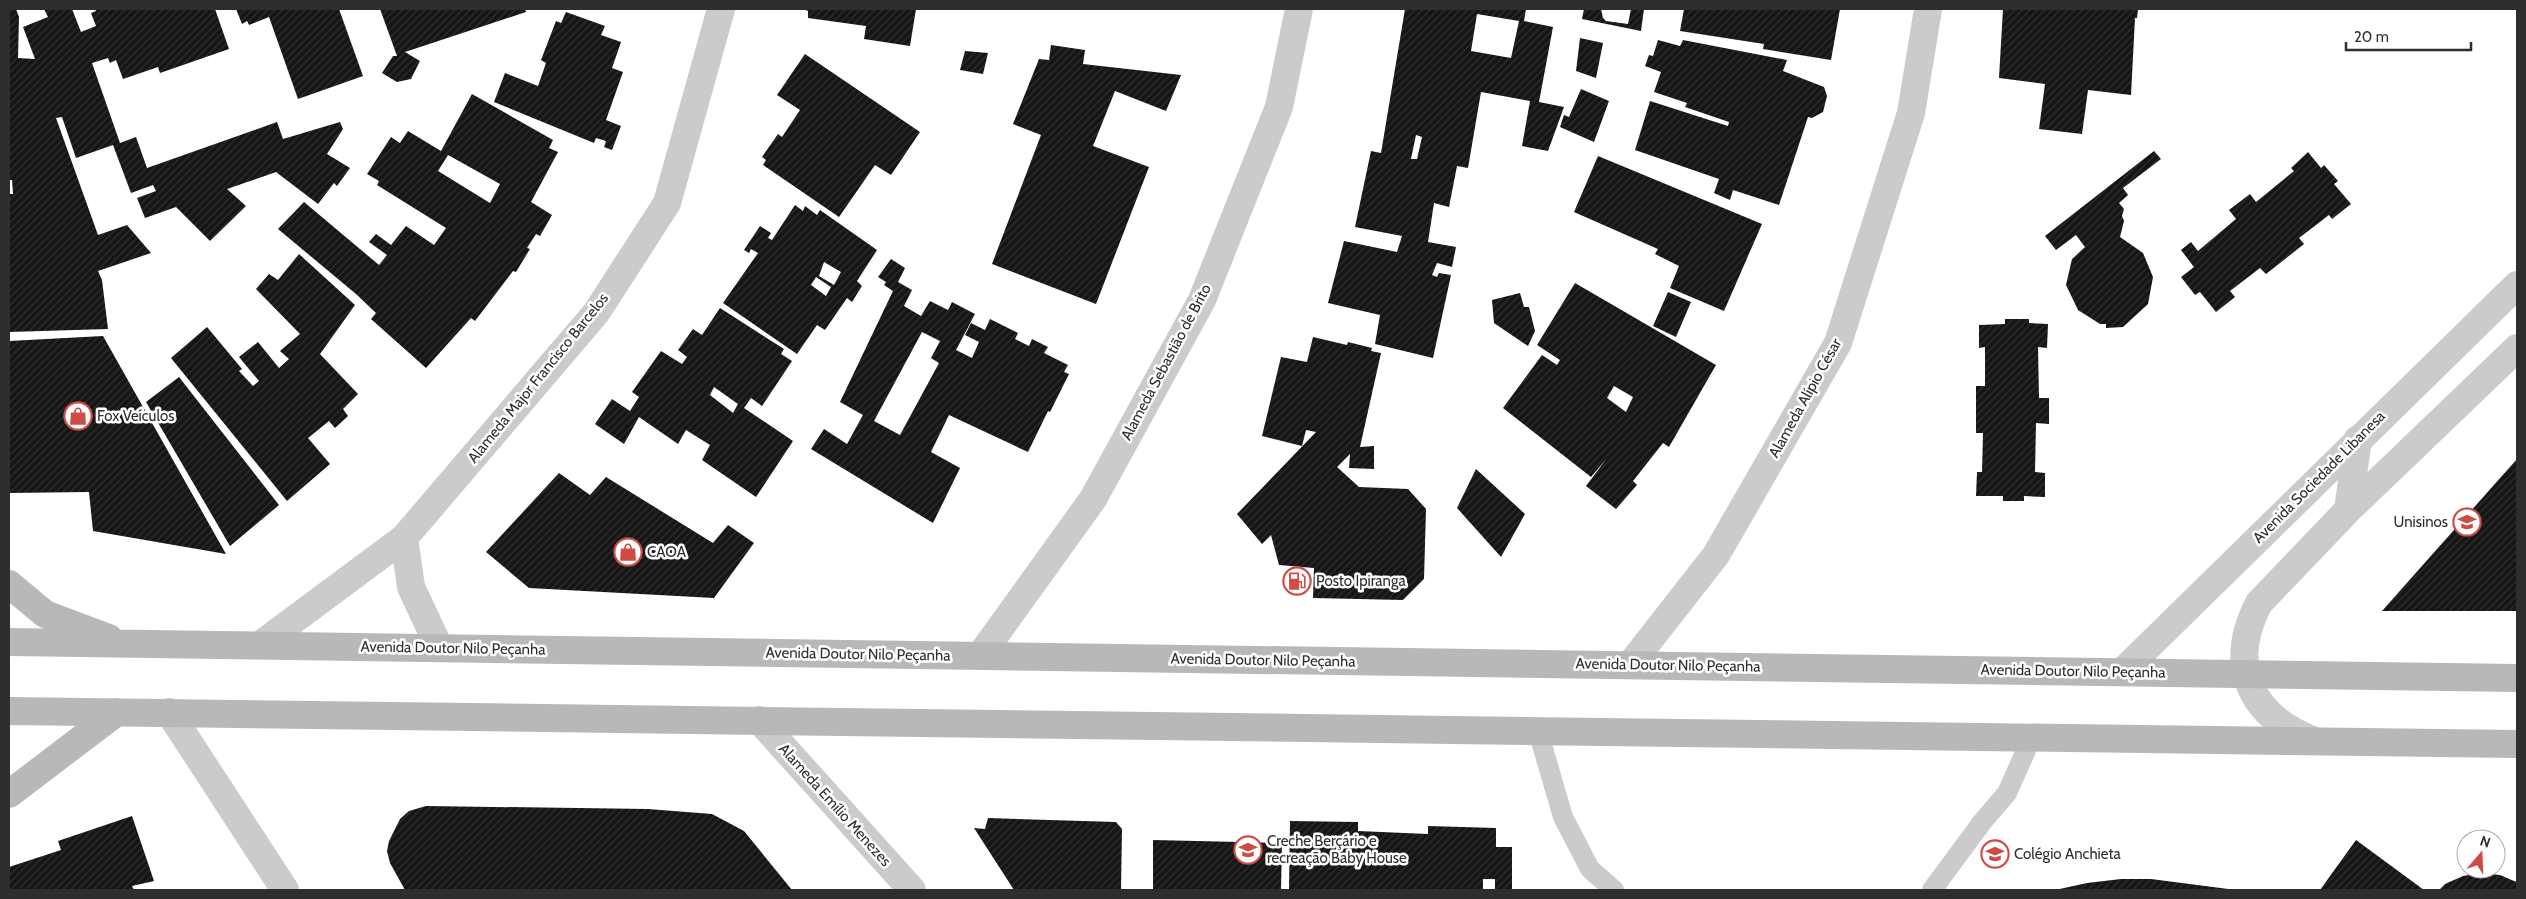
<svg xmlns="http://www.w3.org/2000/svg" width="2526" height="899" font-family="Cabin,sans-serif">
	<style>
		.building { fill: url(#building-hatch); fill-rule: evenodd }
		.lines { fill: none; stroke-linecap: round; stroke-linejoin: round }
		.service { stroke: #cbcbcb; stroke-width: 20 }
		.minor { stroke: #cbcbcb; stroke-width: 28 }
		.tertiary { stroke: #cbcbcb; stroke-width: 28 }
		.secondary { stroke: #b8b8b8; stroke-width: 28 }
		.labels { text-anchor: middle; stroke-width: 5; stroke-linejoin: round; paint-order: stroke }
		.street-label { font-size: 15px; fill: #2e2e2e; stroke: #fff }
		.poi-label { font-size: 15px; fill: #2e2e2e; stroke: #fff; text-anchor: start }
	</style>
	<defs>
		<pattern id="building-hatch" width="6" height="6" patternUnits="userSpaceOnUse" patternTransform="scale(1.25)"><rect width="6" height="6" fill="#151515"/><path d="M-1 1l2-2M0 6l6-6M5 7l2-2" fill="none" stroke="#2f2f2f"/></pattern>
	</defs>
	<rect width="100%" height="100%" fill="#fff"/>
	<!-- building -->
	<path class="building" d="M9,9h7l3,8 -1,41 17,1 -12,-32 25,-10 -4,-8h28l9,23 15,-6 -5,-13 5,-2 -1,-2h120l14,40 -69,24 -2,-6 -35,12 -7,-19 -6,3 -2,-5 -16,5 28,80 16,-6 11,31 130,-46 6,17 57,-17 3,7 -16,25 23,14 -13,18 -3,-3 -16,21 -42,-32 -49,17 19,17 -36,35 -34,-34 -31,11 -8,-20 19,-7 -3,-6 -22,8 -18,-48 -37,13 -14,-41 -6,1 42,117 29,-10 24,28 -53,18 4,9 6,49 -99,3v-138h4l-1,-14h-3z
		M236,9h103l24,67 -65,23 -29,-82 -20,8 -2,-4 -5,3z
		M380,9h145l1,3 -121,40 15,9 -9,18 -14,3 -15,-9 11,-17h4z
		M803,9h113l-6,37 -46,-7 2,-13 -58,-8v-7z
		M1405,9h121l-2,12 29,6 -14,75 25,5 -16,44 -26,-5 8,-45 -49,-9 -13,76 -11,-2 -8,41 -15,-4 -6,39 28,5 -4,20 -15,-4 -5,12 5,2 2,-4 12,2 -18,83 -58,-14 5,-29 -52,-12 16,-62 53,11 5,-16 -47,-9 16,-76 10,2zM1477,14l42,7 -8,37 -40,-7zM1416,135l6,2 -5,22h-6z
		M1584,9h17l2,9 3,3 22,3 3,-15h13l-3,22 -59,-12z
		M1684,9h156l-9,51 -68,-11 1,-5 -84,-13z
		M2003,9h135l-1,9h-2l-4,77 -43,-5 -6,44 -43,-5 6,-45 -46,-6z
		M566,12l39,14 -4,9 20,7 -9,26 11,4 -17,48 15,6 -9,24 -8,-3 2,-6 -10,-3 -2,5 -100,-41 11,-29 33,13 8,-23 -5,-3 15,-39 5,2z
		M1580,38l23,5 -7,35 -20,-7z
		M1658,40l22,6 3,-6 104,20 -4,11 41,16 3,9 -4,16 -11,6 -4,-1 -29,88 -46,-15 -3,10 -16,-7 5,-14 -84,-29 15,-49 78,25 1,-4 -44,-15 2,-4 -33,-11 7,-20 -16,-6 4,-11 4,1z
		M1051,45l34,5 -2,14 98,11 -15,36 -51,-20 -22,55 56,21 -53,137 -104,-40 49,-129 -28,-11 26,-65 10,1z
		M965,51l23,2 -5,21 -23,-4z
		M805,54l115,78 -29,43 -16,-10 -36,52 -76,-52 3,-5 -4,-3 16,-23 4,3 18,-27 -23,-15z
		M1581,89l28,12 -15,41 -34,-15 4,-12 5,2z
		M472,94l81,46 -4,8 9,4 -27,50 21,13 -12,21 -4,-2 -9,14 3,1 -14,23 -3,-1 -38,50 -4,-3 -45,50 -55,-49 5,-6 -20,-19 -78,-65 26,-27 75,63 8,-10 -18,-13 7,-8 15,11 15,-19 28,19 12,-17 -69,-43 2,-4 -12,-7 24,-37 9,6 8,-12 33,20zM448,155l52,29 -10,19 -52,-32z
		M2154,151l7,8 -38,29 5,7 -9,8 5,6 -2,7 2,5 -4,16 23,16 10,24 -5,27 -25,23 -17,1v-4h-6l-22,-14 -12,-25 6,-26 13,-12 -9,-12 -20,15 -11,-14z
		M2308,152l13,16 3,-3 14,16 -4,3 17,20 -19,15 -3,-4 -30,23 5,6 -38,30 -6,-6 -30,23 5,6 -19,15 -16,-20 -5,3 -14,-18 13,-10 -13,-17 10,-8 7,9 38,-32 -7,-9 21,-16 6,8 38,-31 -3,-3z
		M1598,156l164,68 -38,87 -54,-23 9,-22 -24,-12 3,-5 -84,-37z
		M795,205l8,6 2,-5 12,9 3,-5 57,40 -20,31 5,5 -10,16 -5,-4 -22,32 -8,-5 -20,29 -74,-51 35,-50 -7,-4 -2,4 -5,-3 16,-24 11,7 -3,5 4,2zM824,262l17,10 -7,13 -15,-9zM816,277l15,10 -5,9 -15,-11z
		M299,254l56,51 -35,49 38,40 -15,15 5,7 -13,12 -6,-7 -21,17 22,26 -43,37 -116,-143 36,-31 35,42 -3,2 14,15 6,-5 -20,-24 19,-15 21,26 10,-9 -9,-8 20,-17 -44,-45 13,-15 9,6z
		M891,259l14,9 -7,14 14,8 -8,16 17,10 9,-15 18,9 4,-8 23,12 -19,36 16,8 7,-16 -14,-7 6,-12 14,7 5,-11 28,14 -3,6 14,7 3,-7 16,8 -4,6 24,12 -4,7 5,2 -19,38 -2,-1 -20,41 -79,-37 -18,37 29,16 -27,55 -122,-74 13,-20 23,15 16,-29 -23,-13 53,-111 -9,-6 2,-3 -8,-5zM922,332l18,9 -9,17 8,5 -39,72 -26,-14z
		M1575,283l141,82 -47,82 -6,-4 -30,38 4,4 -21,24 -30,-23 21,-28 -16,19 -88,-69 39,-53 15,10 3,-5 -23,-15zM1614,386l19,11 -7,15 -19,-14z
		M1668,292l23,10 -15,35 -23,-11z
		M1520,293l4,14h5l6,24 -7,15 -34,-23 -2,-23z
		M720,308l64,41 -3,5 11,7 -30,45 -11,-8 -7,10 49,33 -37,56 -54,-37 8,-15 -24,-15 -8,14 -39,-27 -15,27 -29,-20 17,-25 18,12 9,-14 -7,-5 29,-41 21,13 5,-7 -9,-7 15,-21 9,6zM714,387l24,17 -5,9 -23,-18z
		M2005,319h24v4l19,1 -1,24 -9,-1 1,51h10v26l-13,-1 -1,49 10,1v24l-21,-1v5h-21v-5h-27l1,-24h5l1,-39h-7v-47h9v-39l-6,1v-23l26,-1z
		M103,336l123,218 -133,-23 -4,-39 -80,1v-152z
		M1313,337l34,8 1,-3 24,6 -1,3 10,2 -21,94 14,-1v23l-25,-1 1,-14 -13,13 22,20 49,2 18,20 -2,70 -21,21 -90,-2 1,-30 -35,-3 -8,-30 -9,9 -25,-30 79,-82 -10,-2 -4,16 -40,-10 19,-79 26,5z
		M179,377l100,128 -49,41 -84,-144z
		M2517,459v152h-135z
		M1476,469l49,45 -24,43 -44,-49z
		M559,473l31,22 16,-18 107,66 15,-18 26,18 -40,55 -185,-10 -43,-36z
		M426,806l222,3 64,5 32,17 48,59h-387l-15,-27 -3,-12 2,-10 11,-22 9,-8z
		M132,816l22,65 -22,5 2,4h-125v-23l52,-17 -3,-9z
		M988,818l128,4 6,7 -1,61h-107l-40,-62 11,1z
		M1290,821l68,1v9l70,3v-8l68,2v19h16v43h-17v-11h-12v11h-194z
		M1153,840l129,3 -1,47h-128z
		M2356,840l68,50h-104z
		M2480,873l20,2 14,6 3,1v8h-78l6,-6 18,-8z
		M2121,879h30l85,11h-181l32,-7z"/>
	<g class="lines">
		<!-- service -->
		<path class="service" d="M1538,731l25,86 27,52 24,21
			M1932,890l51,-69 24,-28 25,-56"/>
		<!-- minor -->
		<path class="minor" d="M980,656l113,-157 109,-199 77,-193 20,-98
			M1630,665l86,-110 122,-212 73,-230 17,-104
			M759,720l153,170"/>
		<!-- tertiary -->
		<path class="tertiary" d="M2348,510l10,-71
			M404,538l7,49 28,60
			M260,645l144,-107 192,-225 71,-110 54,-194
			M2123,671l394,-386
			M169,712l116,178
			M2315,741c-64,-24 -89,-75 -56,-138l89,-93 169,-162"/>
		<!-- secondary -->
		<path class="secondary" d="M9,584l36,30 64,24
			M9,642l2508,36
			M9,711l2508,33
			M9,794l108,-82"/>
	</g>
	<!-- icons -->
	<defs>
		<g id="shop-ring" transform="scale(1.4375)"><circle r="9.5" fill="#fff" stroke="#ce4b46" stroke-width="1.5"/><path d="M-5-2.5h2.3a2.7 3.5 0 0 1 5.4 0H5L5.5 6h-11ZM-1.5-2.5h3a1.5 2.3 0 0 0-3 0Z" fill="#ce4b46"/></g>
		<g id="university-ring" transform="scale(1.4375)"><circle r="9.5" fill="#fff" stroke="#ce4b46" stroke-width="1.5"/><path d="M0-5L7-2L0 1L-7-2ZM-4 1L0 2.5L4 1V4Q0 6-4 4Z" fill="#ce4b46"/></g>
		<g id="fuel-ring" transform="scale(1.4375)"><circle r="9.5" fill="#fff" stroke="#ce4b46" stroke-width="1.5"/><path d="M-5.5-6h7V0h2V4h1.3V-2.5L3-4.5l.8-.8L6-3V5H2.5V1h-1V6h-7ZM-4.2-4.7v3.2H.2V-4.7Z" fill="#ce4b46"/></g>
		<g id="school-ring" transform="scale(1.4375)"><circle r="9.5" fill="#fff" stroke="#ce4b46" stroke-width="1.5"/><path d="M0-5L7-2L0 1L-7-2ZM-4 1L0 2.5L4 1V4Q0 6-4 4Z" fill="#ce4b46"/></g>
	</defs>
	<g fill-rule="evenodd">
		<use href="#shop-ring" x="78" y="416"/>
		<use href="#university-ring" x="2467" y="522"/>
		<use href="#shop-ring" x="628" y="552"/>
		<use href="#fuel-ring" x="1297" y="581"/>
		<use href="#school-ring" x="1248" y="850"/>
		<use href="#school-ring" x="1995" y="854"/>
	</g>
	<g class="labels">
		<!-- street labels -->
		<g class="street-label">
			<text transform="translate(1166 362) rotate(-62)" y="5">Alameda Sebastião de Brito</text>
			<text transform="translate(538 378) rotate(-51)" y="5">Alameda Major Francisco Barcelos</text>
			<text transform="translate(1805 398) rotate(-61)" y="5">Alameda Alípio César</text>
			<text transform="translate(2319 477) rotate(-45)" y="5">Avenida Sociedade Libanesa</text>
			<text transform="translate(453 648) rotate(1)" y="5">Avenida Doutor Nilo Peçanha</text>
			<text transform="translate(858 654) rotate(1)" y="5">Avenida Doutor Nilo Peçanha</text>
			<text transform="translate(1263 660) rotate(1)" y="5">Avenida Doutor Nilo Peçanha</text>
			<text transform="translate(1668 665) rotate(1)" y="5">Avenida Doutor Nilo Peçanha</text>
			<text transform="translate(2073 671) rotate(1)" y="5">Avenida Doutor Nilo Peçanha</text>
			<text transform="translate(835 805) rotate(48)" y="5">Alameda Emílio Menezes</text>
		</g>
		<!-- poi labels -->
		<g class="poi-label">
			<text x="97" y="421">Fox Veículos</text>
			<text x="2448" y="527" text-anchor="end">Unisinos</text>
			<text x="647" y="557">CAOA</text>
			<text x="1316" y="586">Posto Ipiranga</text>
			<text x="1267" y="846">Creche Berçário e<tspan x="1267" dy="17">recreação Baby House</tspan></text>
			<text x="2014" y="859">Colégio Anchieta</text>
		</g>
	</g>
	<!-- border -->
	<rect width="2526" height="899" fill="none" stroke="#2e2e2e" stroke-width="20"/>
	<!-- north arrow -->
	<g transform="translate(2481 854) rotate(19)"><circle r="24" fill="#ffffff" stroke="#ababab"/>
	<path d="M0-4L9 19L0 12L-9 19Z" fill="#ce4b46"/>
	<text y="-8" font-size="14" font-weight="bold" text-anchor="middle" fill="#2e2e2e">N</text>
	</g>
	<!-- scale -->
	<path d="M2346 42v8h125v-8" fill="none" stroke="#2e2e2e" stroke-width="2.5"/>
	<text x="2354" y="42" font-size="15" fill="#2e2e2e" stroke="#ffffff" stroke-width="4" paint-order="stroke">20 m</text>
</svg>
